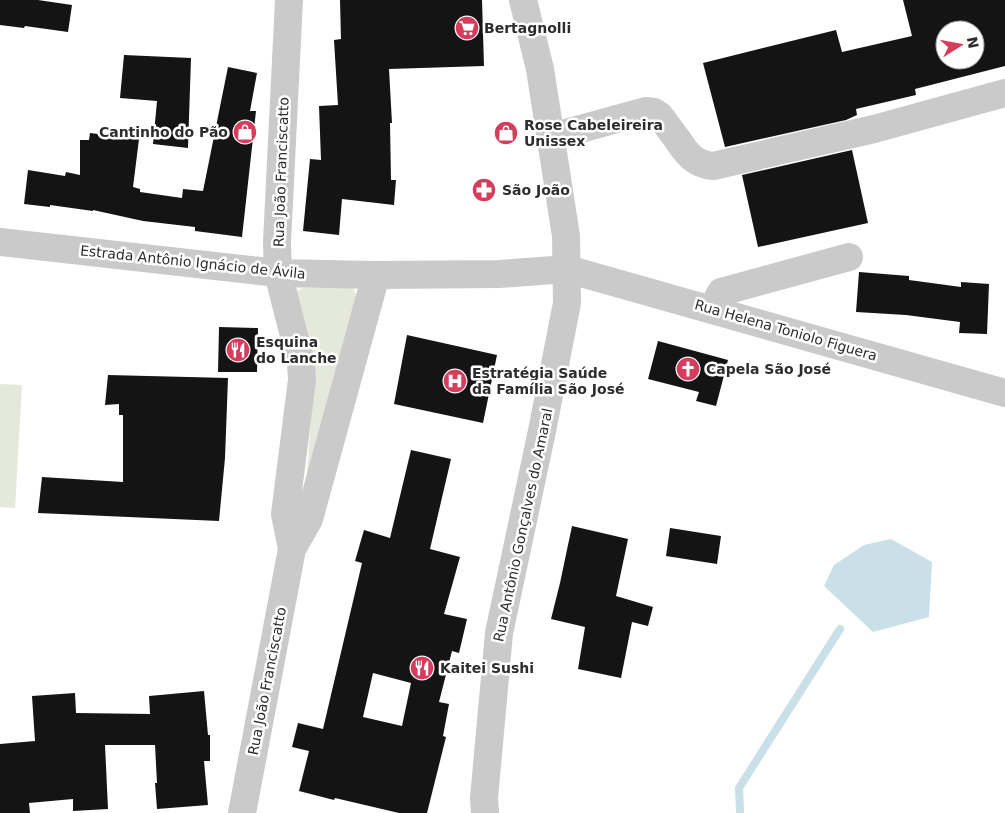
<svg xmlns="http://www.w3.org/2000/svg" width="1005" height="813" font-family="'DejaVu Sans',sans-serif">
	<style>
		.green { fill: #e5e9db }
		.water { fill: #c9e0e8 }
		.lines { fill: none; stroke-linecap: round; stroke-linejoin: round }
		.stream { stroke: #c9e0e8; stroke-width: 8 }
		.building { fill: #141414; fill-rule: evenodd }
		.minor { stroke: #cacaca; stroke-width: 28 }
		.labels { text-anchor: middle; stroke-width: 5; stroke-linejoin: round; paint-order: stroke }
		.poi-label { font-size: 14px; font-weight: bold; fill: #2d2d2d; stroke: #fff; text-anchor: start }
		.street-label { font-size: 14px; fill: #2d2d2d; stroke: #fff }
	</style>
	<rect width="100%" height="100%" fill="#fff"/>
	<!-- green -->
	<path class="green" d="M303,288h50l4,10 -51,191 8,-115 -19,-82z
		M0,384l22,1 -7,123 -15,-1z"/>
	<!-- water -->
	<path class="water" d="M891,539l41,23 -3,55 -56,15 -49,-46 10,-21 30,-20z"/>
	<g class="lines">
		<!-- stream -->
		<path class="stream" d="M740,813l-1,-25 101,-159"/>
	</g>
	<!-- building -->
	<path class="building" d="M0,0h38l34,5 -4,27 -43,-6 -1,2 -24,-3z
		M340,0h142l2,66 -95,3 3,54h-2l1,57h5l-2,25 -52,-6 -3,36 -36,-4 7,-72 11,1 -2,-54 19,-1 -4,-65 7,-1z
		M903,0h102v66l-90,23 1,6 -60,14 1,6 -11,5 -121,27 -22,-84 133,-33 6,22 70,-16zM945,30h30v30h-30z
		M124,55l67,3 -3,90 -35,-4 4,-43 -37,-3z
		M228,67l29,6 -7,38h6l-14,126 -47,-6v-4l-52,-6 -50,-11v1l-43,-6v2l-26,-3 4,-34 37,6 1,-4 14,3v-35h9l1,-7 49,6 -6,48 7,2v3l42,6 1,-9 20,2z
		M852,150l16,73 -110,24 -16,-72z
		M859,272l50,4v4l52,7v-5l28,2 -2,50 -28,-1 1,-11 -54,-7 -50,-3z
		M219,327l39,1 -1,44h-39z
		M407,335l90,20 -14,68 -89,-19z
		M658,341l70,19 -12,46 -20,-5 3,-9 -51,-13z
		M108,375l120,3 -3,80 -6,63 -181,-8 4,-36 81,5v-67h-4v-11l-14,1z
		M411,450l40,9 -21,90 30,8 -16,57 23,5 -8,34 -7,-2 -13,51 10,2 -6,32 3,1 -19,76h-28l-64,-15 -1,2 -35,-9 10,-40 -17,-4 6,-24 25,6 39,-166 -7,-2 9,-31 26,8zM373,673l38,10 -9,43 -39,-9z
		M572,526l56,13 -12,57 37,11 -5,19 -16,-4 -11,56 -43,-9 7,-42 -34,-8 9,-36z
		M670,528l51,8 -4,28 -51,-8z
		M204,691l4,44h2v26h-6l4,44 -51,4 -2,-26h2l-2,-38h-50l3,64 -35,2v-12l-44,4 1,10h-30v-69l35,-3 -3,-45 43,-3 1,20 74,1 -1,-18z"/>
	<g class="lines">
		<!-- minor -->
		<path class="minor" d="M289,0l-12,242 1,31 23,90 1,17 -17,134 7,35
			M551,137l95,-26 8,1 6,4c6,8 11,15 17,23 10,15 17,25 36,27l161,-37 131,-36
			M0,242l278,31 98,2 123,-1 68,-5 438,124
			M712,309l9,-17 128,-35
			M242,813l50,-264 17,-30 67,-244
			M485,813l-1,-15 15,-165 43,-202 25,-128 -1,-67 -26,-167 -17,-69"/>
	</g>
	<!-- icons -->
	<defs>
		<g id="supermarket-disc" transform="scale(1.25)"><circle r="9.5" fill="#d63d5d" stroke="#fff"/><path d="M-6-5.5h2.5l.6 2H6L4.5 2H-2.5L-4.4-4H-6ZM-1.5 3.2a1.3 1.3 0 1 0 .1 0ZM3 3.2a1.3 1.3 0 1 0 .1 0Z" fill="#fff"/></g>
		<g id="shop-disc" transform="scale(1.25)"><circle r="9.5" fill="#d63d5d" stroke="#fff"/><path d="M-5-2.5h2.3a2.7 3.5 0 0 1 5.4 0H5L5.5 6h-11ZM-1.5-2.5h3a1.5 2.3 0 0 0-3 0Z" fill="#fff"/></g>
		<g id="pharmacy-disc" transform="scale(1.25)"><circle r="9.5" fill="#d63d5d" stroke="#fff"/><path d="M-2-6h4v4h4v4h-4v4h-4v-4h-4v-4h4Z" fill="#fff"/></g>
		<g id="restaurant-disc" transform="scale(1.25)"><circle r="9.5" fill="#d63d5d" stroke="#fff"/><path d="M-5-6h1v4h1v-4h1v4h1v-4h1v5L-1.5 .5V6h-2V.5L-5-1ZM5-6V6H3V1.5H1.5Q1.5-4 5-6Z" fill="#fff"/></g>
		<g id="church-disc" transform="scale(1.25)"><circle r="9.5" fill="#d63d5d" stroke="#fff"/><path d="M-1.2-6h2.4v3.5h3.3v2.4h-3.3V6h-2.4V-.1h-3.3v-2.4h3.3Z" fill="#fff"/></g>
		<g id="hospital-disc" transform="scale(1.25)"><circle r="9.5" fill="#d63d5d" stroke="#fff"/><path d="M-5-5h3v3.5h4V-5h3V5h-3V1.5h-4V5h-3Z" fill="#fff"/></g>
	</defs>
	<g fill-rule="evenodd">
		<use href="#supermarket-disc" x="467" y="28"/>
		<use href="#shop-disc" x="245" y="132"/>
		<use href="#shop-disc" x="506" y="133"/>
		<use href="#pharmacy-disc" x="484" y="190"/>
		<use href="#restaurant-disc" x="238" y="350"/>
		<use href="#church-disc" x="688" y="369"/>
		<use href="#hospital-disc" x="455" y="381"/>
		<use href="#restaurant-disc" x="422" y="668"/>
	</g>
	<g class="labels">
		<!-- poi labels -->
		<g class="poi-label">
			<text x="484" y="33">Bertagnolli</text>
			<text x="524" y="130">Rose Cabeleireira<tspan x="524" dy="16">Unissex</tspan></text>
			<text x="228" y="137" text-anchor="end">Cantinho do Pão</text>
			<text x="502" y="195">São João</text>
			<text x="256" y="347">Esquina<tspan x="256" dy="16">do Lanche</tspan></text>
			<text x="706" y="374">Capela São José</text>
			<text x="472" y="378">Estratégia Saúde<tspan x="472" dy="16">da Família São José</tspan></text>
			<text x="440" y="673">Kaitei Sushi</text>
		</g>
		<!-- street labels -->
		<g class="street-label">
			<text transform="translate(281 172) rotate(-88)" y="5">Rua João Franciscatto</text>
			<text transform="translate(193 262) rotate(6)" y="5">Estrada Antônio Ignácio de Ávila</text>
			<text transform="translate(786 330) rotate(16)" y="5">Rua Helena Toniolo Figuera</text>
			<text transform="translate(523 525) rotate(-78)" y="5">Rua Antônio Gonçalves do Amaral</text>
			<text transform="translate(267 681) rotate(-79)" y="5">Rua João Franciscatto</text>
		</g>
	</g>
	<!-- north arrow -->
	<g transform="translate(960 45) rotate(79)"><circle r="24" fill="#ffffff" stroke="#ababab"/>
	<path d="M0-4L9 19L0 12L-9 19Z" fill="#d63d5d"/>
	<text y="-8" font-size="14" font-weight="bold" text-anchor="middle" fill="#2d2d2d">N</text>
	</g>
</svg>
